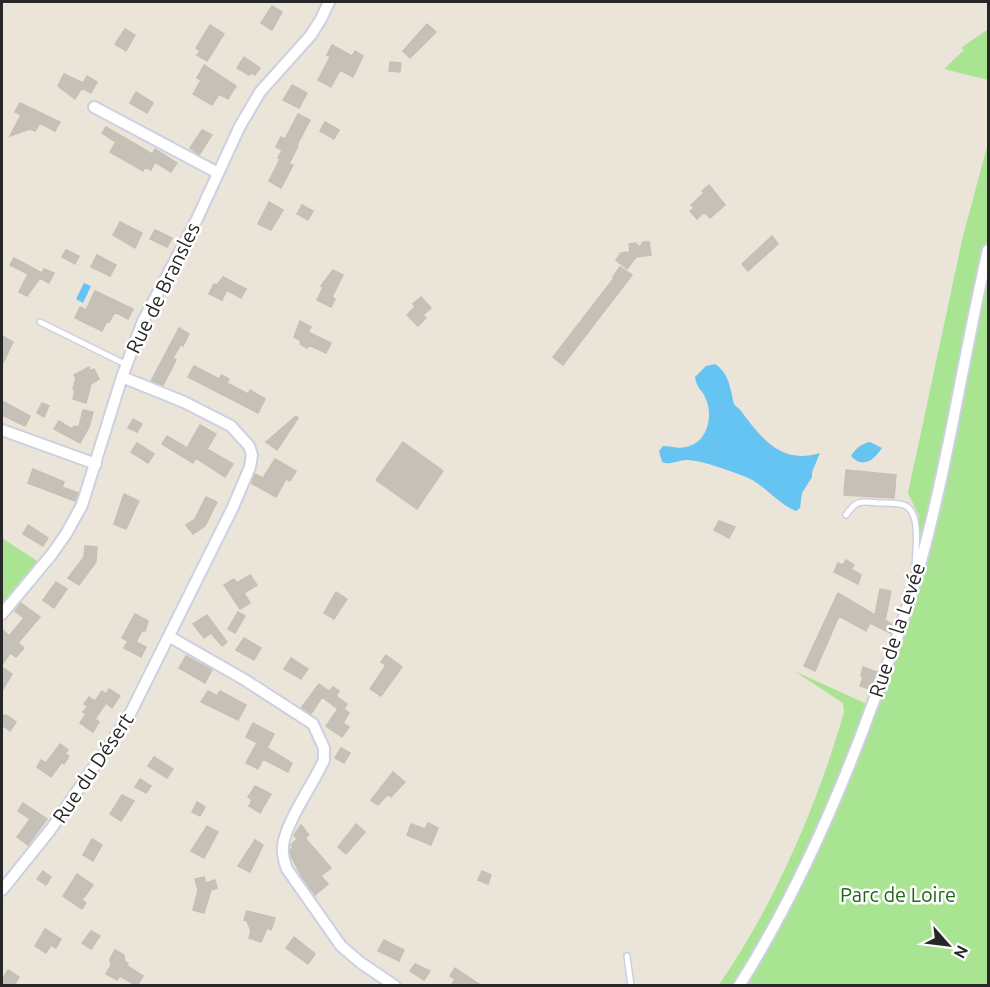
<svg xmlns="http://www.w3.org/2000/svg" width="990" height="987" font-family="Ubuntu,sans-serif">
	<style>
		.green { fill: #a9e492 }
		.water { fill: #66c4f2 }
		.building { fill: #c6c1b8; stroke: #c6c0b2; stroke-width: 1.5 }
		.lines { fill: none; stroke-linecap: round; stroke-linejoin: round }
		.service-casing { stroke: #cdd0e1; stroke-width: 8 }
		.minor-casing { stroke: #cdd0e1; stroke-width: 14 }
		.service { stroke: #fff; stroke-width: 5 }
		.minor { stroke: #fff; stroke-width: 10 }
		.labels { text-anchor: middle; stroke-width: 5; stroke-linejoin: round; paint-order: stroke }
		.street-label { font-size: 20px; fill: #272727; stroke: #fff }
		.park-label { font-size: 20px; fill: #226517; stroke: #fff }
	</style>
	<rect width="100%" height="100%" fill="#ebe4d8"/>
	<!-- green -->
	<path class="green" d="M988,29v51l-44,-11 20,-19 -3,-2z
		M988,143v94l-15,62 -30,153 -23,96 -3,-2 2,-30 -11,-23 55,-257z
		M988,280v705l-242,1 53,-93 44,-98 25,-64 51,-152z
		M2,538l35,23 -35,42z
		M794,671l73,33 -31,85 -55,116 -47,80 -16,1c56,-80 99,-180 126,-274l-1,-9z"/>
	<!-- water -->
	<path class="water" d="M84,283l7,3 -8,17 -7,-4z
		M715,364c11,7 14,18 17,31 0,1 2,9 2,9 2,3 5,4 7,7 21,28 40,54 79,42l-8,19v5l-10,16 -2,15 -4,3c-19,-8 -31,-26 -50,-34 -16,-6 -41,-16 -58,-17 -9,-1 -17,6 -26,2l-3,-11 4,-5c7,0 16,3 23,1 22,-4 28,-32 19,-50 -4,-9 -8,-8 -10,-20l11,-11z
		M870,442l12,6c-8,12 -19,21 -31,8 5,-8 10,-12 19,-14z"/>
	<!-- building -->
	<path class="building" d="M272,6l10,6 -10,18 -11,-7z
		M427,24l9,8 -26,26 -7,-7z
		M210,25l14,9 -17,27 -10,-6 3,-4 -4,-3z
		M125,29l10,6 -9,16 -11,-7z
		M332,45l20,11 3,-5 8,5 -10,21 -13,-7 -9,17 -13,-7 11,-21 1,-3 -3,-1z
		M244,57l16,11 -5,7 -4,-2 -2,2 -12,-7z
		M390,62l11,1 -1,9 -11,-1z
		M204,65l32,21 -8,13 -9,-5 -7,11 -19,-11 8,-14 -4,-2z
		M64,74l19,9 4,-7 10,6 -6,11 -9,-5 -7,11 -17,-13z
		M292,85l15,8 -8,15 -16,-8z
		M136,92l17,11 -6,10 -17,-10z
		M20,103l40,19 -5,9 -15,-8 -5,8 -5,-2 -20,7 11,-21 -6,-3z
		M298,114l12,6 -13,25 1,1 -9,18 4,1 -12,23 -12,-7 11,-22 -2,-1 4,-8 -6,-3 5,-10 4,2z
		M325,122l14,8 -5,9 -14,-8z
		M106,127l46,27 3,-5 22,14 -6,9 -16,-10 -4,8 -6,-3 -2,4 -33,-19 6,-10 -14,-9z
		M202,130l10,5 -13,20 -9,-7z
		M709,185l16,20 -15,13 -6,-6 -7,7 -7,-8 4,-3 -3,-3 13,-12 -2,-2z
		M269,202l14,8 -12,20 -13,-6z
		M302,205l11,6 -5,9 -11,-6z
		M120,222l22,11 -7,15 -22,-13z
		M155,230l17,8 -5,9 -17,-8z
		M772,236l6,8 -30,27 -6,-7z
		M643,242h6l2,13 -15,2 -9,12 -11,-9 5,-7 9,-1 -1,-8 6,-1 5,4z
		M66,250l13,6 -4,8 -13,-7z
		M97,255l19,10 -6,11 -19,-9z
		M14,258l28,15 2,-4 10,4 -5,10 -9,-5 -13,18 -8,-4 9,-18 -18,-9z
		M620,267l12,8 -69,90 -10,-8 61,-79 -1,-1z
		M333,270l10,5 -11,22 3,2 -4,8 -14,-7 6,-13 -2,-1z
		M223,277l23,12 -5,9 -14,-8 -5,10 -13,-6 5,-10 3,1z
		M95,291l38,18 -5,10 -13,-7 -6,10 -2,-1 -5,10 -27,-13 5,-11 6,3z
		M421,297l10,11 -8,7 3,3 -8,8 -11,-11 8,-8 -2,-3z
		M300,321l11,6 -3,5 23,11 -5,10 -17,-8 -2,3 -7,-4 1,-3 -7,-4z
		M179,328l10,6 -6,12 -2,-2 -8,14 3,2 -13,25 -12,-4z
		M2,336l11,6 -11,23z
		M194,366l25,13 3,-4 7,4 -2,4 21,11 2,-4 15,9 -7,14 -70,-36z
		M89,367l1,4 4,-2 5,10 -8,5 -5,19 -13,-4 2,-9 -2,-1 3,-11 -2,-3z
		M2,401l28,15 -5,10 -23,-11z
		M42,403l7,3 -5,11 -7,-4z
		M83,410l10,2 -4,15 -9,16 -26,-14 5,-8 13,8 2,-3 5,1z
		M296,416l2,2 -21,32 -11,-8z
		M133,419l9,5 -5,8 -9,-4z
		M200,425l16,9 -9,15 26,15 -8,13 -29,-19 -3,5 -31,-19 5,-8 20,12z
		M403,442l40,29 -26,38 -41,-29z
		M137,443l17,11 -6,9 -17,-11z
		M275,459l21,12 -6,10 -4,-2 -10,18 -25,-14 4,-9 8,4z
		M33,469l31,13 -2,5 16,6 -3,8 -47,-18z
		M846,470l50,5 -2,23 -50,-3z
		M124,494l15,7 -13,28 -12,-5z
		M206,497l11,5 -12,24 -12,8 -7,-9 9,-6z
		M719,521l16,6 -6,11 -15,-8z
		M28,525l20,13 -5,8 -20,-12z
		M85,546l12,1 -1,15 -17,23 -11,-7 16,-21z
		M846,560l8,5 -3,4 10,6 -3,9 -24,-12 4,-9 5,2z
		M250,575l7,10 -13,8 6,10 -10,6 -16,-24 10,-6 3,4z
		M56,582l11,7 -13,19 -11,-8z
		M880,589l11,2 -6,29 8,5 -3,8 -20,-10 -4,8 -27,-15 -24,55 -11,-5 34,-73 37,22z
		M336,592l11,7 -13,20 -10,-6z
		M21,603l19,14 -22,26 6,5 -8,9 -6,-4 -8,12v-36l7,7 15,-18 -9,-7z
		M238,612l7,4 -10,17 -7,-4z
		M135,614l13,7 -3,10h-3l-6,11 10,5 -5,10 -17,-9 4,-7 -6,-3z
		M207,615l20,27 -5,4 -11,-13 -7,5 -11,-14z
		M244,638l17,10 -7,12 -18,-10z
		M386,655l16,12 -21,29 -11,-7 16,-24 -5,-3z
		M186,656l26,14 -7,13 -26,-15z
		M291,658l17,11 -7,10 -17,-10z
		M2,667l10,7 -10,17z
		M863,667l14,5 -7,17 -10,-3 3,-9 -2,-1z
		M319,684l10,7 4,-4 6,4 -3,5 11,8 -3,5 5,4 -6,10 6,4 -7,10 -16,-11 12,-17 -16,-12 -11,17 -10,-6z
		M109,689l11,7 -8,12 -6,-5 -11,16 4,3 -6,10 -13,-9 6,-9 -3,-2 5,-6 -4,-2 5,-7 6,4 7,-10 4,3z
		M208,691l9,5 3,-5 26,14 -8,15 -37,-18z
		M6,715l10,7 -6,9 -8,-6v-9z
		M253,723l21,11 -7,14 25,15 -4,9 -25,-13 -5,10 -12,-6 11,-20 -11,-6z
		M60,744l8,6 -3,4 4,2 -5,8 -2,-2 -11,15 -14,-10 4,-7 5,3z
		M341,748l9,5 -6,10 -9,-5z
		M154,757l19,12 -6,9 -19,-12z
		M393,772l12,10 -14,15 -3,-3 -10,11 -7,-5z
		M140,779l11,7 -5,7 -11,-6z
		M255,786l16,8 -11,19 -11,-7 3,-6 -4,-3z
		M122,795l12,6 -13,20 -11,-7z
		M197,802l8,5 -5,9 -8,-4z
		M23,803l24,16 -19,26 -11,-8 13,-18 -12,-8z
		M428,823l10,5 -7,17 -24,-10 4,-11 14,5z
		M356,824l9,8 -19,22 -8,-7z
		M301,825l8,10 -4,3 26,30 -10,8 7,8 -13,11 -13,-18 -11,-21 -1,-6 3,-3 -2,-2 6,-6 -3,-4z
		M207,826l11,6 -14,26 -13,-7z
		M92,839l10,6 -9,16 -10,-6z
		M255,840l8,5 -13,27 -12,-6z
		M43,871l8,6 -5,8 -9,-6z
		M482,871l9,4 -3,9 -10,-4z
		M77,874l16,11 -11,15 4,3 -4,6 -19,-13z
		M204,877l2,6 9,-3 2,8 -6,2 -7,23 -11,-3 5,-20 -3,-11z
		M247,911l28,7 -4,12 -4,-2 -6,14 -12,-4 2,-7 -4,-10 -3,-1z
		M45,929l16,10 -5,9 -5,-3 -5,8 -11,-7z
		M91,931l9,5 -9,13 -9,-6z
		M294,937l21,17 -7,10 -22,-16z
		M384,940l20,10 -5,11 -21,-10z
		M115,950l9,5 1,7 3,1 -2,2 17,11 -6,10 -17,-10 -3,4 -11,-6 5,-9 -1,-6z
		M415,964l15,7 -6,9 -14,-9z
		M455,968l27,18h-31l4,-7 -5,-3z
		M8,970l11,7 -5,9h-12v-6z"/>
	<g class="lines">
		<!-- service casing -->
		<g class="service-casing">
			<path id="service" d="M40,322l87,43
				M846,515c10,-15 15,-14 32,-12 8,0 21,-1 28,3 16,9 9,47 9,63
				M627,956l4,30"/>
		</g>
		<!-- minor casing -->
		<g class="minor-casing">
			<path id="minor" d="M94,107l124,66
				M2,430l94,34
				M2,614l50,-60 14,-20 16,-29 40,-128 21,-56 54,-102 43,-93 20,-34 51,-57 10,-16 8,-17
				M170,637l75,43 68,44 11,24v12c-10,23 -39,63 -41,86 -1,8 1,15 4,23l54,77 20,17 34,23
				M2,890l49,-61 77,-111 105,-211 17,-40 2,-12 -3,-9 -18,-20 -47,-24 -62,-25
				M739,986c56,-89 98,-184 134,-283 18,-47 35,-94 48,-142 28,-102 43,-208 67,-311"/>
		</g>
		<!-- service -->
		<use href="#service" class="service"/>
		<!-- minor -->
		<use href="#minor" class="minor"/>
	</g>
	<g class="labels">
		<!-- street labels -->
		<g class="street-label">
			<text transform="translate(163 288) rotate(-64)" y="7">Rue de Bransles</text>
			<text transform="translate(897 630) rotate(-72)" y="7">Rue de la Levée</text>
			<text transform="translate(93 768) rotate(-56)" y="7">Rue du Désert</text>
		</g>
		<!-- park labels -->
		<g class="park-label">
			<text x="898" y="902">Parc de Loire</text>
		</g>
	</g>
	<!-- border -->
	<rect width="990" height="987" fill="none" stroke="#272727" stroke-width="6"/>
	<!-- north arrow -->
	<g transform="translate(948 945) rotate(118)" stroke="#ffffff" stroke-width="4.5" paint-order="stroke">
	<path d="M0-4.5L10 22L0 15L-10 22Z" fill="#272727"/>
	<text y="-9" font-size="16" font-weight="bold" text-anchor="middle" fill="#272727">N</text>
	</g>
</svg>
